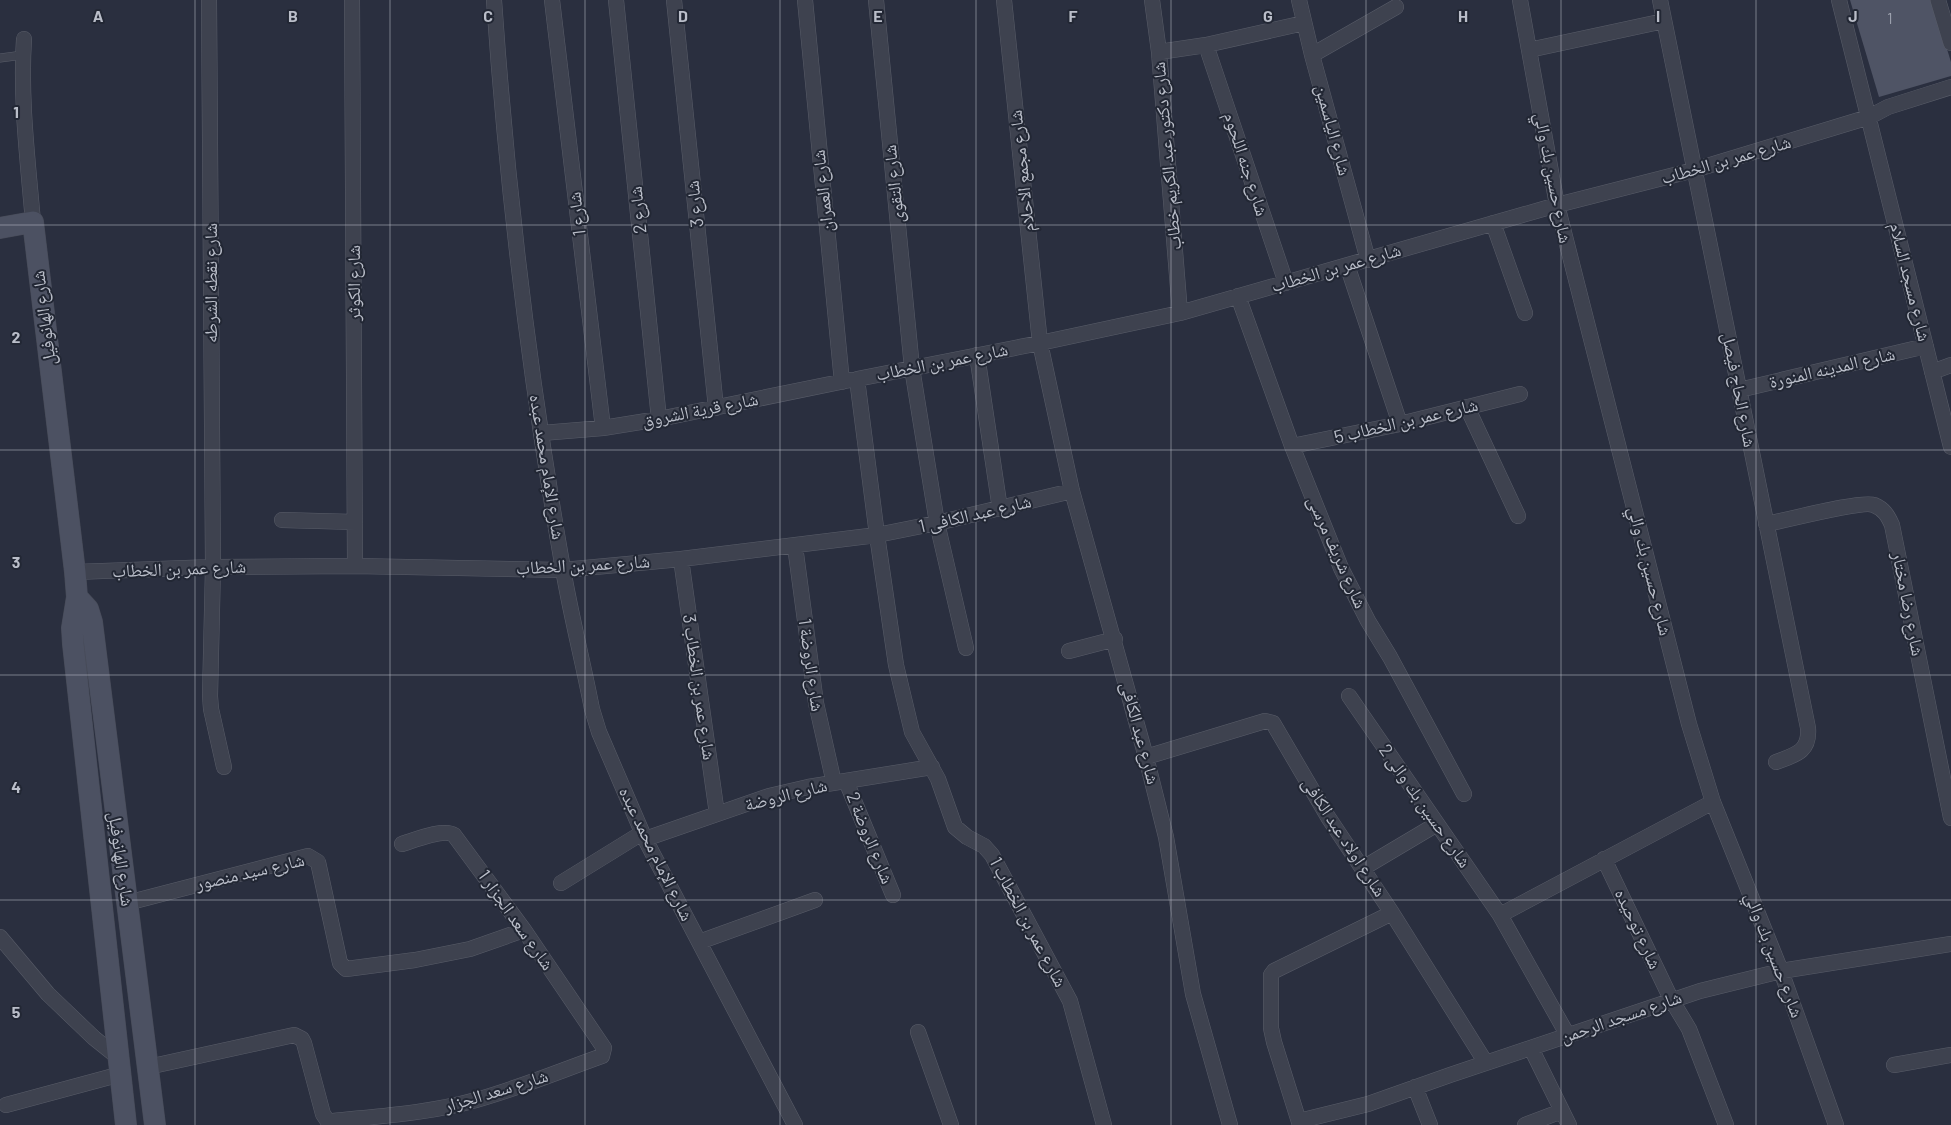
<svg xmlns="http://www.w3.org/2000/svg" width="1951" height="1125" font-family="Barlow,'Noto Naskh Arabic',sans-serif">
	<style>
		.building { fill: #4f5465 }
		.lines { fill: none; stroke-linecap: round; stroke-linejoin: round }
		.lane-casing { stroke: #595d69; stroke-width: 9 }
		.street-casing { stroke: #595d69; stroke-width: 16 }
		.secondary-casing { stroke: #474b58; stroke-width: 22 }
		.lane { stroke: #3e424f; stroke-width: 8 }
		.street { stroke: #3e424f; stroke-width: 15 }
		.secondary { stroke: #4c5162; stroke-width: 21 }
		.grid { fill: none; stroke: #babec9; stroke-width: 1; stroke-opacity: 0.55 }
		.labels { text-anchor: middle; stroke-width: 4; stroke-linejoin: round; paint-order: stroke }
		.number-label { font-size: 15px; fill: #9fa4b0 }
		.street-label { font-size: 18px; fill: #babec9; stroke: #222734 }
		.grid-label { font-size: 16px; text-anchor: middle; font-weight: bold; fill: #babec9; stroke: #222734; stroke-width: 4; stroke-linejoin: round; paint-order: stroke }
	</style>
	<rect width="100%" height="100%" fill="#2a2f3f"/>
	<!-- building -->
	<path class="building" d="M1850,0h82l19,62v14l-72,21z"/>
	<g class="lines">
		<!-- lane casing -->
		<g class="lane-casing">
			<path id="lane" d="M0,58l23,-3"/>
		</g>
		<!-- street casing -->
		<g class="street-casing">
			<path id="street" d="M209,0l4,567 -3,129 1,13 13,58
				M352,0l3,566
				M494,0c13,190 36,381 69,569 8,47 20,93 29,140l7,23 46,107 150,286
				M552,0l51,428
				M616,0l43,419
				M674,0l42,408
				M805,0l37,382
				M876,0l36,368 25,155 29,125
				M1004,0l36,343 32,148 74,266 20,80 27,157 37,131
				M1152,0l7,52 21,261
				M1299,0l13,55 56,205
				M1520,0l37,205 132,519 24,78 68,169 55,154
				M1660,0l148,728c2,24 -13,27 -32,34
				M1839,0l112,447
				M1938,0l13,43
				M24,39c-4,60 4,123 9,183
				M1206,45l80,238
				M1529,50l135,-29
				M1159,52l47,-7 98,-22
				M1312,55l84,-48
				M1493,223l32,90
				M1347,265l53,159
				M1238,296l54,150 49,122 27,53 22,36 74,137
				M977,355l23,154
				M1932,372l19,-7
				M1739,390l187,-44
				M1467,407l51,109
				M542,433l61,-5 56,-9 191,-39
				M1292,446l108,-22 120,-30
				M1072,491l-135,32 -60,12 19,130 16,67 26,47 17,48 12,10 17,9 8,9 78,146 34,124
				M282,520l73,2
				M1766,524c18,-3 96,-24 108,-19 10,4 14,11 18,20l59,293
				M795,546l21,157 18,80
				M681,559l36,255
				M75,572l138,-5 142,-1 208,4 118,-11 196,-24 -20,-156 183,-36 140,-30 377,-108 137,-35 175,-53 19,-10 63,-20
				M1069,651l46,-12
				M1349,696l151,219 67,119
				M1146,757l119,-36 8,2 55,94 64,96 94,150
				M846,781l47,114
				M645,839l124,-43 39,-9 124,-20
				M1604,859l67,140 18,30 37,96
				M1363,868l74,-44
				M561,883l81,-50
				M127,903l181,-47 10,6 22,101 6,6 69,-9 55,-11 54,-19
				M1500,915l213,-113
				M0,937l48,57 46,44 25,20
				M699,942l116,-42
				M918,1032l33,93
				M1531,1048l38,77
				M1894,1065l57,-10
				M148,1067l146,-32 8,4 2,4 19,71 4,6 6,1c48,-5 97,-8 143,-21 43,-12 84,-29 126,-44l2,-8 -80,-118 -70,-95c-10,-7 -39,5 -52,9
				M1415,1087l15,38
				M6,1105l115,-31
				M1299,1121l69,-17 82,-29 250,-84 81,-20 170,-27
				M1300,1125l-26,-83 -3,-14v-53l3,-4 118,-58
				M1525,1125l37,-14"/>
		</g>
		<!-- secondary casing -->
		<g class="secondary-casing">
			<path id="secondary" d="M0,228l33,-6 42,350 2,25 -5,31 1,16 53,481
				M77,597l11,12 4,13 63,503"/>
		</g>
		<!-- lane -->
		<use href="#lane" class="lane"/>
		<!-- street -->
		<use href="#street" class="street"/>
		<!-- secondary -->
		<use href="#secondary" class="secondary"/>
	</g>
	<!-- grid -->
	<path class="grid" d="M195,0v1125M390,0v1125M585,0v1125M780,0v1125M976,0v1125M1171,0v1125M1366,0v1125M1561,0v1125M1756,0v1125M0,225h1951M0,450h1951M0,675h1951M0,900h1951"/>
	<g class="labels">
		<!-- number labels -->
		<g class="number-label">
			<text x="1890" y="24">1</text>
		</g>
		<!-- street labels -->
		<g class="street-label">
			<text transform="translate(1333 130) rotate(75)" y="6">شارع الياسمين</text>
			<text transform="translate(1167 156) rotate(-95)" y="6">شارع دكتور عبد الكريم خطاب</text>
			<text transform="translate(1726 160) rotate(-16)" y="6">شارع عمر بن الخطاب</text>
			<text transform="translate(1246 164) rotate(72)" y="6">شارع جنه اللحوم</text>
			<text transform="translate(1022 171) rotate(-96)" y="6">شارع مجمع الاحلام</text>
			<text transform="translate(1553 178) rotate(79)" y="6">شارع حسين بك والي</text>
			<text transform="translate(894 184) rotate(-96)" y="6">شارع التقوى</text>
			<text transform="translate(823 191) rotate(-96)" y="6">شارع العمران</text>
			<text transform="translate(695 204) rotate(-96)" y="6">شارع 3</text>
			<text transform="translate(638 210) rotate(-96)" y="6">شارع 2</text>
			<text transform="translate(577 214) rotate(-97)" y="6">شارع 1</text>
			<text transform="translate(1336 268) rotate(-16)" y="6">شارع عمر بن الخطاب</text>
			<text transform="translate(1910 282) rotate(76)" y="6">شارع مسجد السلام</text>
			<text transform="translate(211 283) rotate(-90)" y="6">شارع نقطه الشرطه</text>
			<text transform="translate(354 283) rotate(-90)" y="6">شارع الكوثر</text>
			<text transform="translate(44 318) rotate(-97)" y="6">شارع الهانوفيل</text>
			<text transform="translate(942 362) rotate(-11)" y="6">شارع عمر بن الخطاب</text>
			<text transform="translate(1832 368) rotate(-13)" y="6">شارع المدينه المنورة</text>
			<text transform="translate(1739 390) rotate(79)" y="6">شارع الحاج فيصل</text>
			<text transform="translate(700 410) rotate(-11)" y="6">شارع قرية الشروق</text>
			<text transform="translate(1406 421) rotate(-13)" y="6">شارع عمر بن الخطاب 5</text>
			<text transform="translate(547 467) rotate(81)" y="6">شارع الإمام محمد عبده</text>
			<text transform="translate(975 514) rotate(-13)" y="6">شارع عبد الكافى 1</text>
			<text transform="translate(1337 552) rotate(66)" y="6">شارع شريف مرسى</text>
			<text transform="translate(583 565) rotate(-3)" y="6">شارع عمر بن الخطاب</text>
			<text transform="translate(179 569) rotate(-2)" y="6">شارع عمر بن الخطاب</text>
			<text transform="translate(1650 571) rotate(76)" y="6">شارع حسين بك والي</text>
			<text transform="translate(1908 604) rotate(79)" y="6">شارع رضا مختار</text>
			<text transform="translate(811 665) rotate(82)" y="6">شارع الروضة 1</text>
			<text transform="translate(699 687) rotate(82)" y="6">شارع عمر بن الخطاب 3</text>
			<text transform="translate(1140 733) rotate(75)" y="6">شارع عبد الكافى</text>
			<text transform="translate(786 795) rotate(-14)" y="6">شارع الروضة</text>
			<text transform="translate(1425 806) rotate(55)" y="6">شارع حسين بك والى 2</text>
			<text transform="translate(1344 837) rotate(57)" y="6">شارع اولاد عبد الكافى</text>
			<text transform="translate(870 838) rotate(68)" y="6">شارع الروضة 2</text>
			<text transform="translate(656 854) rotate(64)" y="6">شارع الإمام محمد عبده</text>
			<text transform="translate(121 859) rotate(82)" y="6">شارع الهانوفيل</text>
			<text transform="translate(250 872) rotate(-13)" y="6">شارع سيد منصور</text>
			<text transform="translate(516 920) rotate(55)" y="6">شارع سعد الجزار 1</text>
			<text transform="translate(1028 922) rotate(62)" y="6">شارع عمر بن الخطاب 1</text>
			<text transform="translate(1638 929) rotate(65)" y="6">شارع توحيده</text>
			<text transform="translate(1774 955) rotate(69)" y="6">شارع حسين بك والي</text>
			<text transform="translate(1621 1017) rotate(-19)" y="6">شارع مسجد الرحمن</text>
			<text transform="translate(496 1091) rotate(-17)" y="6">شارع سعد الجزار</text>
		</g>
	</g>
	<g class="grid-label">
		<text x="98" y="22">A</text>
		<text x="293" y="22">B</text>
		<text x="488" y="22">C</text>
		<text x="683" y="22">D</text>
		<text x="878" y="22">E</text>
		<text x="1073" y="22">F</text>
		<text x="1268" y="22">G</text>
		<text x="1463" y="22">H</text>
		<text x="1658" y="22">I</text>
		<text x="1853" y="22">J</text>
		<text x="16" y="118">1</text>
		<text x="16" y="343">2</text>
		<text x="16" y="568">3</text>
		<text x="16" y="793">4</text>
		<text x="16" y="1018">5</text>
	</g>
</svg>
